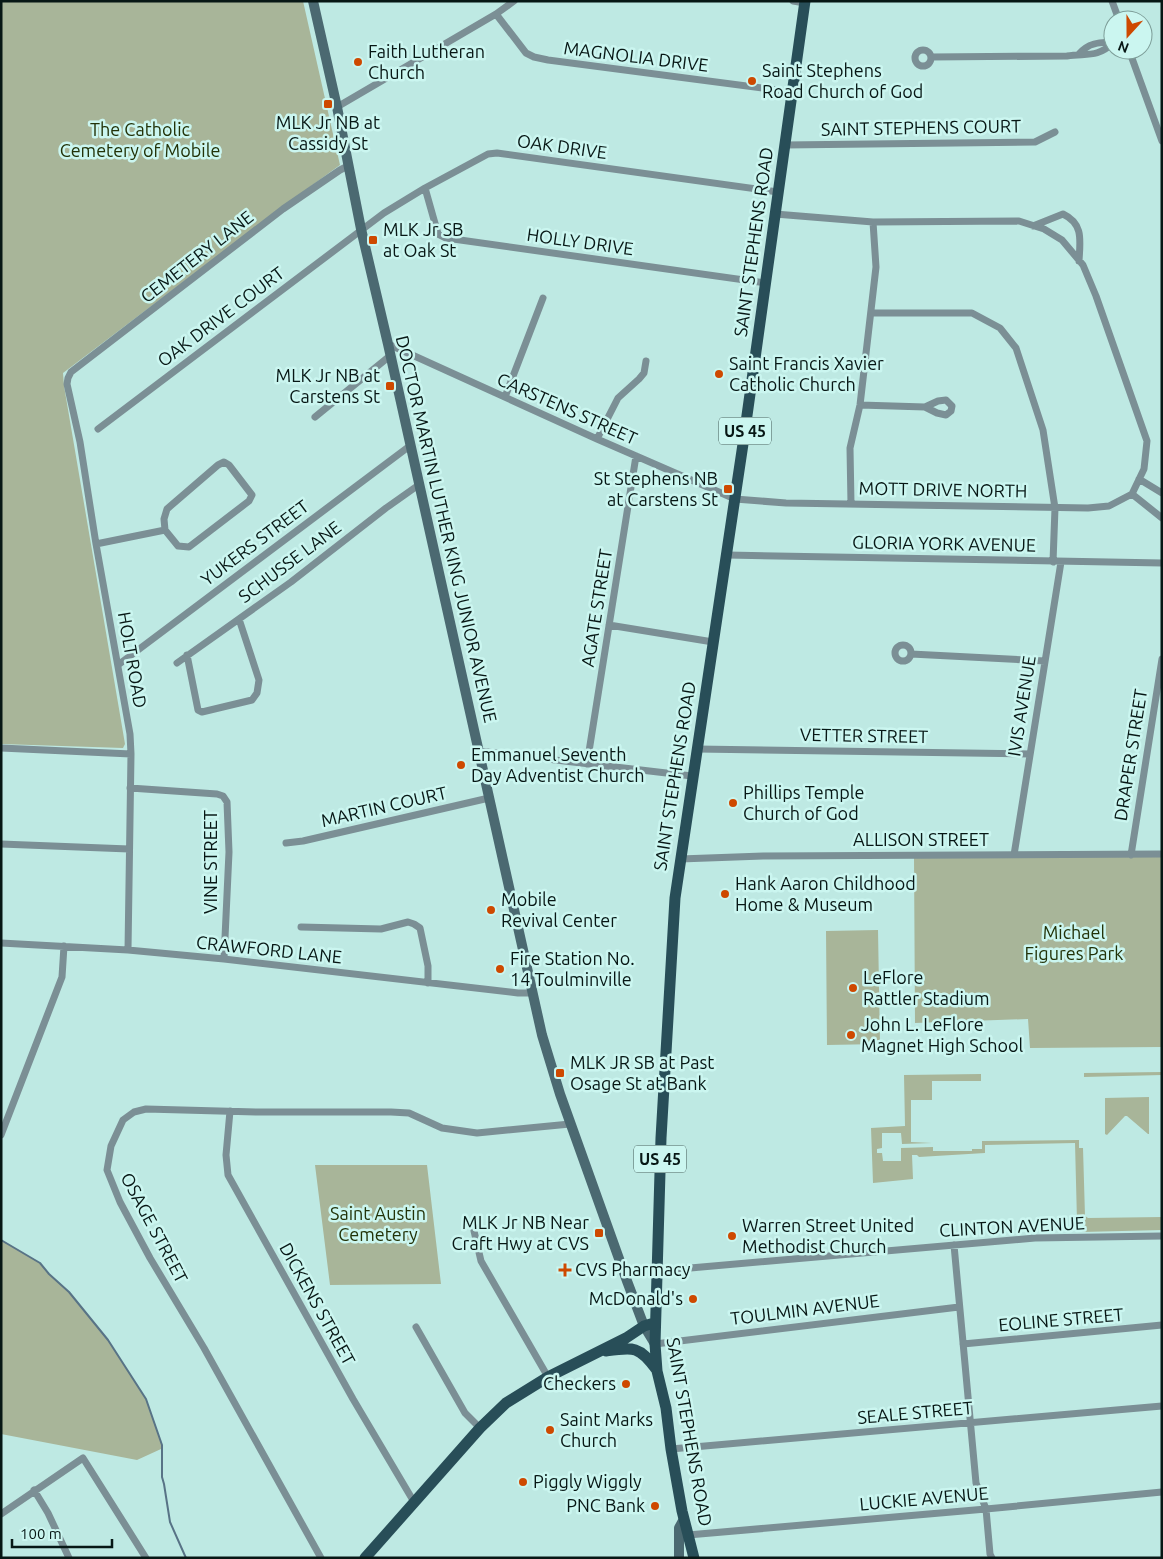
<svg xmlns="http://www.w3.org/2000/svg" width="1163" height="1559" font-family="Ubuntu,sans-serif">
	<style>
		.green { fill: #a8b599 }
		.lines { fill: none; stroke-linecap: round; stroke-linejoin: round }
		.stream { stroke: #587386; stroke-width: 2 }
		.minor { stroke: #7b8f95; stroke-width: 7 }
		.secondary { stroke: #4b6971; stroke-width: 10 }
		.primary { stroke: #284e58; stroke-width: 11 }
		.poi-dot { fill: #ce4900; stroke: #cbf6f0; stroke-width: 2 }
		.labels { text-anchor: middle; stroke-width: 5; stroke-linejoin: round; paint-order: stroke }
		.shield { fill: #cbf6f0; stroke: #425a57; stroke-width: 1 }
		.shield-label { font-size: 16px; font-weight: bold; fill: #071715 }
		.poi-label { font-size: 18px; fill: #071715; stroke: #cbf6f0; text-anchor: start }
		.street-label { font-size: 18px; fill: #071715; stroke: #cbf6f0 }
		.park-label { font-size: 18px; fill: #223208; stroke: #cbf6f0 }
	</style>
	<rect width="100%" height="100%" fill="#bee9e3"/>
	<!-- green -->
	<path class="green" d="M1,1h302l37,164 -62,45 -215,163 1,13 61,358 -2,4 -122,-4z
		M1162,855v192l-132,1 -2,-29 -113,4 -1,-166z
		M878,930l2,114 -53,1 -1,-114z
		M1162,1072v3l-78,2v-4z
		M981,1074v7h-49v19h-21v42l21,1 -30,1 -1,-11h-19v15l-5,1v4h5l1,8h18v-13l32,-1v4h39v-2h10v-8l97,-1v8h4l2,68 3,2 74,-1v13l-80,2v-11h-5l-2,-78 -90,2v8l-66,4 -2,-2h-5l1,24 -40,4 -2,-55 34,-2 -1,-51z
		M1149,1097v37h-1l-21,-18h-2l-18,19 -2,-1v-36z
		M315,1165h112l14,119 -111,1z
		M1,1240l39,23 9,11 20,18 39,48 38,59 10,28 6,18 -1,4 -24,11 -136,-26z"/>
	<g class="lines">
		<!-- stream -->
		<path class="stream" d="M1,1240l39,23 9,11 20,18 39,48 38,59 16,46v32l2,7 6,38 16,36"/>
		<!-- minor -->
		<path class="minor" d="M793,1l12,2
			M1112,1l7,19
			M496,14l30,39 8,4 14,3 244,32
			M915 58a8 8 0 1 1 16 0a8 8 0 1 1-16 0Z
			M1129,50l33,91
			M1079,54c8,-10 21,-13 34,-11
			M931,57l136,-1c20,-3 30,2 46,-13
			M337,107l159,-93 18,-13
			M785,145l250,-3 20,-10
			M425,188l13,46 8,4 320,45
			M1033,226l30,-12c21,10 17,27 16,47
			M872,313h100l28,15 16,20 27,82 12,78 -2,54
			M388,344l209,95 138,60 51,4 302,5 21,-2 23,-12 12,-25 3,-28 -51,-145 -13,-31 -21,-25 -18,-11 -25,-8 -146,1 -98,-8
			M505,397l38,-99
			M946,400l6,6 -1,5 -5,4 -9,-2 -12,-6 13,-6z
			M860,405l65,2
			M315,417l76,-62
			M98,429l286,-216 41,-25 63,-34 9,-1 281,39
			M597,439l21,-41 21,-19 5,-6 2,-12
			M1139,479l23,14
			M1132,494l30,24
			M851,504l-1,-56 10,-43 16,-138 -3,-45
			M96,544l69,-14 -1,-11 3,-10 51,-44 6,-3 5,3 23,30 -3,6 -60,46 -11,-1 -13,-16
			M727,555l435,8
			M609,625l104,17
			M895 653a8 8 0 1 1 16 0a8 8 0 1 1-16 0Z
			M911,654l134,7
			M187,655l11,55 4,2 50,-12 5,-7 2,-13 -20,-61
			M177,663l114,-81 95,-74 34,-24
			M118,665l293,-220
			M1,748l130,6
			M697,749l333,5
			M479,751l213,25
			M587,764l49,-308
			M130,788l87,6 6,2 4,6 2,50 -5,107
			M286,843l17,-2 186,-43
			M1,844l128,5
			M1014,855l47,-293
			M1131,855l31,-196
			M680,859l83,-3 399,-2
			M301,927l80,2 27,-7 6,2 6,4 8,38v17
			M1,943l127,7 96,9 294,34h15
			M128,950l3,-196 -1,-20 -34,-190 -16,-102 -13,-58 1,-6 3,-6 212,-163 57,-39 8,-4
			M230,1111l-4,44 2,20 125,224 61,103
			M1,1135l61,-158 2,-31
			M474,1231l7,30 67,116
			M954,1245l22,238 10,26 4,45 2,4
			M656,1271l379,-33 127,-2
			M416,1327l49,86 15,15
			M655,1344l304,-37
			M963,1344l199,-19
			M671,1449l491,-43
			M34,1490l14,23 21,45
			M1,1514l82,-56 63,100
			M688,1535l298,-26 176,-17
			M321,1558l-117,-210 -54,-90 -30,-56 -13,-32 4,-24 12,-26 11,-8 12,-3 110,3h135l18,1 33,15 35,5 93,-9"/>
		<!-- secondary -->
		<path class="secondary" d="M313,1l24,106 24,122 27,115 154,691 18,59 67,187 17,45 11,18
			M679,1558v-30l5,-9"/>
		<!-- primary -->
		<path class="primary" d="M606,1351c28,-4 33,-5 50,18
			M365,1558l115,-130 26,-25 42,-26 78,-39 18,-12 10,-3
			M694,1558l-12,-47 -11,-62 -5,-41 -9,-37 -2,-27 6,-206 14,-240 68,-454 62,-443"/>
	</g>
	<!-- markers -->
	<g class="poi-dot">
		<circle cx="358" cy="62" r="5"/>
		<circle cx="752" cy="81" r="5"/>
		<rect x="323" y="99" width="10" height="10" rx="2.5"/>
		<rect x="368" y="235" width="10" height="10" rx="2.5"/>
		<circle cx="719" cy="374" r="5"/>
		<rect x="385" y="381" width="10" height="10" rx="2.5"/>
		<rect x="723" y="484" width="10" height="10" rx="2.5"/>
		<circle cx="461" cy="765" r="5"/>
		<circle cx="733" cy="803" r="5"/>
		<circle cx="725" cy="894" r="5"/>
		<circle cx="491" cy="910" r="5"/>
		<circle cx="500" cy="969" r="5"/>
		<circle cx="853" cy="988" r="5"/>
		<circle cx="851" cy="1035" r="5"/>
		<rect x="555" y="1068" width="10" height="10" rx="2.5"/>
		<rect x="594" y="1228" width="10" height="10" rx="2.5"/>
		<circle cx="732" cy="1236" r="5"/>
		<path d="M562.5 1262.5h5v5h5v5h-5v5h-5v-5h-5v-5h5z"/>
		<circle cx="693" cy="1299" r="5"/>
		<circle cx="626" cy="1384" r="5"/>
		<circle cx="550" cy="1430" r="5"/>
		<circle cx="523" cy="1482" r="5"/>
		<circle cx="655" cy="1506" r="5"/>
	</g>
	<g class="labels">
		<!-- shield labels -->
		<g class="shield">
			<rect x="719" y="417.5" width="52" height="27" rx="4"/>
			<rect x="634" y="1145.5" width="52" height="27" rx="4"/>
		</g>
		<g class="shield-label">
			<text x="745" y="437">US 45</text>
			<text x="660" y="1165">US 45</text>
		</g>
		<!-- poi labels -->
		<g class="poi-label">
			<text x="368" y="58">Faith Lutheran<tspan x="368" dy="21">Church</tspan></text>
			<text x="762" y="77">Saint Stephens<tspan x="762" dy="21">Road Church of God</tspan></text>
			<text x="328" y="129" text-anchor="middle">MLK Jr NB at<tspan x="328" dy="21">Cassidy St</tspan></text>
			<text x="383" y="236">MLK Jr SB<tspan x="383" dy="21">at Oak St</tspan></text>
			<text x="729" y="370">Saint Francis Xavier<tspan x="729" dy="21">Catholic Church</tspan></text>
			<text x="380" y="382" text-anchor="end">MLK Jr NB at<tspan x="380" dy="21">Carstens St</tspan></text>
			<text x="718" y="485" text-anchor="end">St Stephens NB<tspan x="718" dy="21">at Carstens St</tspan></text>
			<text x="471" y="761">Emmanuel Seventh<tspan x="471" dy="21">Day Adventist Church</tspan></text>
			<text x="743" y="799">Phillips Temple<tspan x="743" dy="21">Church of God</tspan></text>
			<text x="735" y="890">Hank Aaron Childhood<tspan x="735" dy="21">Home &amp; Museum</tspan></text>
			<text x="501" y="906">Mobile<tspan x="501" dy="21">Revival Center</tspan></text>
			<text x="510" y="965">Fire Station No.<tspan x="510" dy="21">14 Toulminville</tspan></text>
			<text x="863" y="984">LeFlore<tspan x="863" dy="21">Rattler Stadium</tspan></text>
			<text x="861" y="1031">John L. LeFlore<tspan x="861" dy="21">Magnet High School</tspan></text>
			<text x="570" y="1069">MLK JR SB at Past<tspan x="570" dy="21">Osage St at Bank</tspan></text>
			<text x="589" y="1229" text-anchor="end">MLK Jr NB Near<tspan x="589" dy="21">Craft Hwy at CVS</tspan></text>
			<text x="742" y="1232">Warren Street United<tspan x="742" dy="21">Methodist Church</tspan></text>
			<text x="575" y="1276">CVS Pharmacy</text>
			<text x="683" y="1305" text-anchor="end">McDonald's</text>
			<text x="616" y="1390" text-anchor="end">Checkers</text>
			<text x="560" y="1426">Saint Marks<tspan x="560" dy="21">Church</tspan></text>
			<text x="533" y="1488">Piggly Wiggly</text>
			<text x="645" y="1512" text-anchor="end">PNC Bank</text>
		</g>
		<!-- street labels -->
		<g class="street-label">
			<text transform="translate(636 57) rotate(7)" y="6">MAGNOLIA DRIVE</text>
			<text transform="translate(921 128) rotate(-1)" y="6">SAINT STEPHENS COURT</text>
			<text transform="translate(562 147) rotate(8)" y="6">OAK DRIVE</text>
			<text transform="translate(580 242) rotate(8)" y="6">HOLLY DRIVE</text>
			<text transform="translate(754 242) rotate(-82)" y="6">SAINT STEPHENS ROAD</text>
			<text transform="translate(197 257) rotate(-38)" y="6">CEMETERY LANE</text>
			<text transform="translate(221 317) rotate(-37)" y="6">OAK DRIVE COURT</text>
			<text transform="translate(567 409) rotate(24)" y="6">CARSTENS STREET</text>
			<text transform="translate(943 490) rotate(1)" y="6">MOTT DRIVE NORTH</text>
			<text transform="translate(446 529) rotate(77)" y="6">DOCTOR MARTIN LUTHER KING JUNIOR AVENUE</text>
			<text transform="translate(255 543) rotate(-37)" y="6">YUKERS STREET</text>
			<text transform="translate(944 544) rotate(1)" y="6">GLORIA YORK AVENUE</text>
			<text transform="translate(290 562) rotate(-37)" y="6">SCHUSSE LANE</text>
			<text transform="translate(597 608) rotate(-81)" y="6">AGATE STREET</text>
			<text transform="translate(132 660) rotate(80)" y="6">HOLT ROAD</text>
			<text transform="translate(1022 706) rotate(-81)" y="6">IVIS AVENUE</text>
			<text transform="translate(864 736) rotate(1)" y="6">VETTER STREET</text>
			<text transform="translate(1131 755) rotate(-81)" y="6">DRAPER STREET</text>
			<text transform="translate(675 776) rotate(-81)" y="6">SAINT STEPHENS ROAD</text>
			<text transform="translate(384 807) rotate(-13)" y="6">MARTIN COURT</text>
			<text x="921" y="846">ALLISON STREET</text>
			<text transform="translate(211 862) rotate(-90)" y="6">VINE STREET</text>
			<text transform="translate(269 950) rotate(6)" y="6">CRAWFORD LANE</text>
			<text transform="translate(1012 1227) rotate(-3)" y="6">CLINTON AVENUE</text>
			<text transform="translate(154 1228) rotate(62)" y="6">OSAGE STREET</text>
			<text transform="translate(317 1304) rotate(61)" y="6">DICKENS STREET</text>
			<text transform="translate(805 1310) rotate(-7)" y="6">TOULMIN AVENUE</text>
			<text transform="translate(1061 1320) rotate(-5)" y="6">EOLINE STREET</text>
			<text transform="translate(915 1413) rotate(-5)" y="6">SEALE STREET</text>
			<text transform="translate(689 1432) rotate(80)" y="6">SAINT STEPHENS ROAD</text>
			<text transform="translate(924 1499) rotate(-5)" y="6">LUCKIE AVENUE</text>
		</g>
		<!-- park labels -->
		<g class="park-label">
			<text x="140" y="136">The Catholic<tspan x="140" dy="21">Cemetery of Mobile</tspan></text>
			<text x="1074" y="939">Michael<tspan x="1074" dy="21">Figures Park</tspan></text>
			<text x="378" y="1220">Saint Austin<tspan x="378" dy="21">Cemetery</tspan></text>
		</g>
	</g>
	<!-- border -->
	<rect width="1163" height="1559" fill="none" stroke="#071715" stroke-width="5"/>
	<!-- north arrow -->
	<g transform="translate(1128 35) rotate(201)"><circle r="24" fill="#cbf6f0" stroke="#7d9d98"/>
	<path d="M0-4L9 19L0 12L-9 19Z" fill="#ce4900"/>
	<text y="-8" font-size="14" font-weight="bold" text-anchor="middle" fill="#071715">N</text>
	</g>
	<!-- scale -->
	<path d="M12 1539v8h100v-8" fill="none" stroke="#071715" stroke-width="2.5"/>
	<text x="20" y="1539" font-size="15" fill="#071715" stroke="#cbf6f0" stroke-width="4" paint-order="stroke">100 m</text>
</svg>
